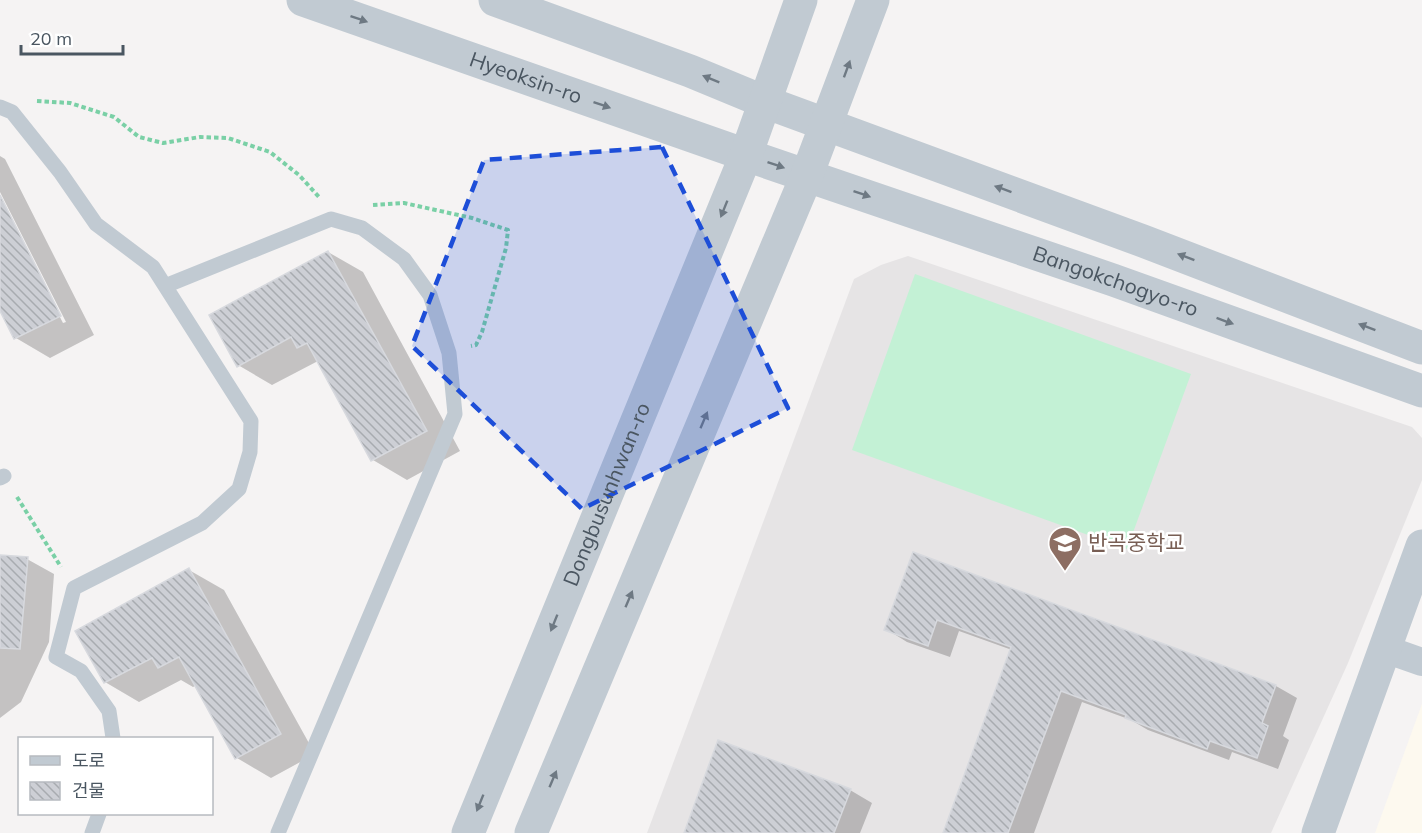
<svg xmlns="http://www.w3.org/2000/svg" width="1422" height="833" font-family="Mulish,'Noto Sans KR',sans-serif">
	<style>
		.commercial { fill: #fdf9ef }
		.education { fill: #e6e4e5 }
		.grass { fill: #c3f1d5 }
		.shadow { fill: #0003 }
		.building { fill: url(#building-back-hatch); stroke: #d7d9de; stroke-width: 1.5 }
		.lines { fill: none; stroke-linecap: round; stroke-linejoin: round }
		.path { stroke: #7ad0a6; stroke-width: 4; stroke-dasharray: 4.5 3; stroke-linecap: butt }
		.service { stroke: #c1cad2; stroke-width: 15 }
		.minor { stroke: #c1cad2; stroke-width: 28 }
		.tertiary { stroke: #c1cad2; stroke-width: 33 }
		.oneway { fill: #6e7983 }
		.marked { fill: #1d4ed8; fill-opacity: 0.2; stroke: #1d4ed8; stroke-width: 4.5; stroke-dasharray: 12 8; stroke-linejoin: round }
		.labels { text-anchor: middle; stroke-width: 5; stroke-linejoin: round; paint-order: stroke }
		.street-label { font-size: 21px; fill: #4a5661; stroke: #fff }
		.education-label { font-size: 21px; fill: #785e54; stroke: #fff; text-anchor: start }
	</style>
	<defs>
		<pattern id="building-back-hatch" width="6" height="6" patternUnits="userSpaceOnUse" patternTransform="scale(1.5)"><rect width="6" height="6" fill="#cdcfd5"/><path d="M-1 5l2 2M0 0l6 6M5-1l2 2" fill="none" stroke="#a8abb0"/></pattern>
	</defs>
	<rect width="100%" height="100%" fill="#f5f3f3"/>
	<!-- commercial -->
	<path class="commercial" d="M1422,704v129h-47z"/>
	<!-- education -->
	<path class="education" d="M908,256l504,171 10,11v42l-74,183 -77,170h-624l207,-554 27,-14z"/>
	<!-- grass -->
	<path class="grass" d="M915,274l276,100 -64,175 -275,-99z"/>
	<!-- shadow -->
	<path class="shadow" d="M0,156l5,3 89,176 -44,23 -34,-20 -16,-31v-108l63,124 3,-1 -66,-130z
		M328,252l35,20 97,179 -53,29 -34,-20 -55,-99 -46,24 -34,-20z
		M913,554l363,132 21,12 -14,38 6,4 -11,29 -46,-17 -3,8 -81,-30 -17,-10 -49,-18 -48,131h-90l68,-183 -53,-19 -9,26 -43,-15 -21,-13z
		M0,557l27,2 27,15 -5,68 -28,60 -21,16z
		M189,570l35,20 91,164 -44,24 -34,-20 -40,-73 -4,2 -12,-7 -42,22 -34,-20z
		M850,790l22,13 -12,30h-174z"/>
	<!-- building -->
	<path class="building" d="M0,195l61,121 -47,23 -14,-28z
		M328,251l99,180 -56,30 -64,-118 -10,5 -6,-11 -54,30 -28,-52z
		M913,552l363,133 -14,38 6,3 -11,32 -47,-17 -3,8 -82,-31 1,-3 -65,-24 -53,142h-65l68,-186 -74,-27 -9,26 -44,-16z
		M0,555l28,2 -8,92 -20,-1z
		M189,568l92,166 -46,25 -56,-102 -21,11 -6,-10 -48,25 -29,-52z
		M718,740l133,49 -17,44h-150z"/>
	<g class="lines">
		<!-- path -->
		<path class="path" d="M37,101l33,2 44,14 25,20 24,6 37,-6 28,1 42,14 29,23 20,22
			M373,205l31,-2 68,15 36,12 -2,18 -24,84 -6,13 -5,1
			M17,497l44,70"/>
		<!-- service -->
		<path class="service" d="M0,107l12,5 48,60 36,52 57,43 98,154 -1,31 -11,37 -37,34 -128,65 -18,69 25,14 28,40 4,27
			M165,286l166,-67 31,9 42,31 26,36 19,58 6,61 -177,419
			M0,478l4,-2
			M92,833l7,-19"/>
		<!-- minor -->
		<path class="minor" d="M1385,649l37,13"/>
		<!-- tertiary -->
		<g class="tertiary">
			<path id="s1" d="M303,0l443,155 367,125 309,111"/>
			<path d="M495,0l195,71 75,31 378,139 279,107"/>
			<path id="s2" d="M468,833l278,-678 55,-155"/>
			<path d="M531,833l276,-658 66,-175"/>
			<path d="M1318,833l104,-287"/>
		</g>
	</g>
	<!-- one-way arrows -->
	<defs><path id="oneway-solid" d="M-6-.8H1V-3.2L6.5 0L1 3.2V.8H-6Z" transform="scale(1.5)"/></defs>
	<g class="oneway">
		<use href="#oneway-solid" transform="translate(359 19) rotate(19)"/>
		<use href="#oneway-solid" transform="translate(847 69) rotate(-70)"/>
		<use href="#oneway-solid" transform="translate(711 79) rotate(-158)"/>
		<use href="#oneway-solid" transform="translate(602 105) rotate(19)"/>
		<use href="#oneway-solid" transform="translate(776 165) rotate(19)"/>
		<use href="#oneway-solid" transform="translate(1003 189) rotate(-160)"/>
		<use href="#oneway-solid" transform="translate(862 194) rotate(19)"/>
		<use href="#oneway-solid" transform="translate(724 209) rotate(112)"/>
		<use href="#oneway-solid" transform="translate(1186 257) rotate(-159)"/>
		<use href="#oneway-solid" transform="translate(1225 321) rotate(20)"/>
		<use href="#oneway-solid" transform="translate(1367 327) rotate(-159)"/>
		<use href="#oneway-solid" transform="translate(704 420) rotate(-67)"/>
		<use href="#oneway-solid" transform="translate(629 599) rotate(-67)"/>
		<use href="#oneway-solid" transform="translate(554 623) rotate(112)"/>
		<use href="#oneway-solid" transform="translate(553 779) rotate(-67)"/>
		<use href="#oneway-solid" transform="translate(480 803) rotate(112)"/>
	</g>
	<!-- marked area -->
	<path class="marked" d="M662,147l126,261 -206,101 -170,-163 72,-186z"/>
	<!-- icons -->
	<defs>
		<g id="school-pin" transform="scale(1.725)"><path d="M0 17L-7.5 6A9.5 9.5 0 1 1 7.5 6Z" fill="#8d6e63" stroke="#fff"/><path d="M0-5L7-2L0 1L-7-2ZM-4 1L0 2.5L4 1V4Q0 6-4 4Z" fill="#fff"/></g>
	</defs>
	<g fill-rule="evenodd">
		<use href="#school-pin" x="1065" y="543"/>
	</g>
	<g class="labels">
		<!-- street labels -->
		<g class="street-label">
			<text dy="7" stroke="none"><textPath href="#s1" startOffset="236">Hyeoksin-ro</textPath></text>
			<text dy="7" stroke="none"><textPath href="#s1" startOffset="860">Bangokchogyo-ro</textPath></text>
			<text dy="7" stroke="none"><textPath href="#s2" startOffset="366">Dongbusunhwan-ro</textPath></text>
		</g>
		<!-- education labels -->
		<g class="education-label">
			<text x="1088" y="550">반곡중학교</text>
		</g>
	</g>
	<!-- legend -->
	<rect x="18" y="737" width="195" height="78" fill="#ffffff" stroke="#b7bbc0" stroke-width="1.5"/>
	<rect x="30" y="756" width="30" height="9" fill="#c1cad2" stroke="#b7bbc0" stroke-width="1.5"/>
	<text x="72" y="767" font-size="18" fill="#4a5661">도로</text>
	<rect x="30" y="782" width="30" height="18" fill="url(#building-back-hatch)" stroke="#b7bbc0" stroke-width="1.5"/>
	<text x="72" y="797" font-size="18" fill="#4a5661">건물</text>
	<!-- scale -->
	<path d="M21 45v9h102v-9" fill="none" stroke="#4a5661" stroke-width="3"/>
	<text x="30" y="45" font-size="18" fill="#4a5661" stroke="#ffffff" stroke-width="4.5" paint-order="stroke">20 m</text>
</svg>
